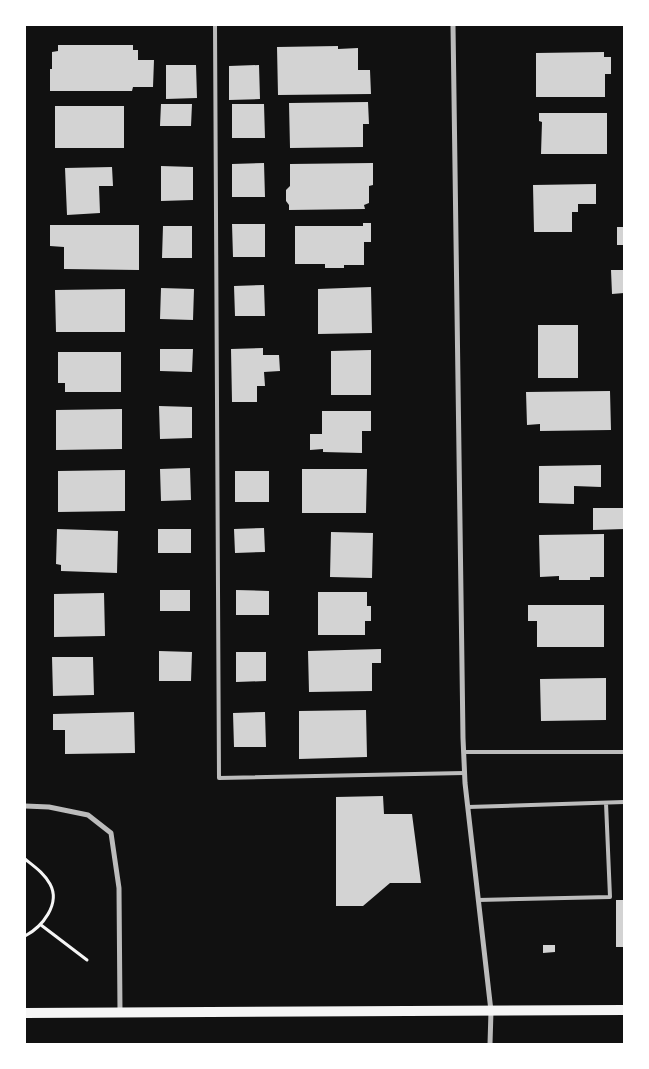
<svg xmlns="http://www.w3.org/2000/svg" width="649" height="1069" font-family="Raleway,sans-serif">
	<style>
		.building { fill: #d3d3d3 }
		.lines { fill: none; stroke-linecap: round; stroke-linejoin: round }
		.path { stroke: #f5f5f5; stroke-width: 3 }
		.service { stroke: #bcbcbc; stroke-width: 4 }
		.minor { stroke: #bcbcbc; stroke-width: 5 }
		.secondary { stroke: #f5f5f5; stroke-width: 10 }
	</style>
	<rect width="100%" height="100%" fill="#111"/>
	<!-- building -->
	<path class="building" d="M58,45h75v5h5v10h16l-1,27h-20l-1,4h-82v-22h2v-17l6,-1z
		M338,46v3l20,-1v22h12l1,24 -93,1 -1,-48z
		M604,52v5h7v17h-6v23h-69v-44z
		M166,65h30l1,33 -31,1z
		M259,65l1,34 -31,1v-34z
		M368,102l1,22h-6v23l-73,1 -1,-45z
		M161,104h31l-1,22h-31z
		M232,104h32l1,34h-33z
		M55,106h69v42h-69z
		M539,113h68v41h-66l1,-32 -3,-1z
		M264,163l1,34h-33v-33z
		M373,163v22l-4,1v17l-5,2 1,4 -76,1v-5l-3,-4v-11l4,-4v-22z
		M161,166l32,1v33l-32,1z
		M112,167l1,19h-14l1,27 -33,2 -2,-47z
		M596,184v20h-18v8h-6v20h-38l-1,-47z
		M363,223h8v19h-7v23h-20v3h-19v-4h-30v-38h68z
		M232,224h33v33h-32z
		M50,225h89v45l-75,-1v-22l-14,-1z
		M163,226h29v32h-30z
		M617,227h7v18h-7z
		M611,270h13v23l-12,1z
		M264,285l1,31h-30l-1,-30z
		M371,287l1,46 -54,1v-45z
		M161,288l33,1 -1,31 -33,-1z
		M125,289v43h-69l-1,-42z
		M538,325h40v53h-40z
		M263,348v7h16l1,16 -16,1 1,14h-8v16h-25l-1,-53z
		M160,349h33l-1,23 -32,-1z
		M371,350v45h-40v-44z
		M58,352h63v40h-56v-9h-7z
		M610,391l1,39 -71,1v-7l-13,1 -1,-33z
		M159,406l33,1v31l-32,1z
		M122,409v40l-66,1v-40z
		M322,411h49v20h-9v22l-39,-1v-3l-13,1v-16h12z
		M601,465v22l-27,-1v18l-35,-1v-37z
		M190,468l1,32 -30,1 -1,-32z
		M302,469h65l-1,44h-64z
		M125,470v41l-67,1v-41z
		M235,471h34v31h-34z
		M593,508h31v21l-31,1z
		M264,528l1,24 -30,1 -1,-24z
		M57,529l61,2 -1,42 -56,-2v-6l-5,-1z
		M158,529h33v24h-33z
		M331,532l42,1 -1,45 -42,-1z
		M604,534v43h-14v3h-31v-4l-19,1 -1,-42z
		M160,590h30v21h-30z
		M236,590l33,1v24h-33z
		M318,592h49v14h4v15h-6v14h-47z
		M104,593l1,43 -51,1v-43z
		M528,605h76v42h-67v-26h-9z
		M381,649v14h-9v28l-63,1 -1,-41z
		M159,651l33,1 -1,29h-32z
		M236,652h30v29l-30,1z
		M52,657h41l1,38 -41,1z
		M606,678v42l-65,1 -1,-42z
		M366,710l1,47 -68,2v-48z
		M134,712l1,41 -70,1v-24h-12v-16z
		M265,712l1,35h-32l-1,-34z
		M383,796l1,18h28l9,69h-31l-27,23h-27v-109z
		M616,900h8v47h-8z
		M543,945h12v7l-12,1z"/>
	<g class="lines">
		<!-- path -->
		<path class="path" d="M25,859c10,8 19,14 25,25 11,20 -8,43 -25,52
			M41,925l46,35"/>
		<!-- service -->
		<path class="service" d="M215,25l4,753 245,-5
			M464,752h160
			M468,807l156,-5
			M478,900l132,-3 -4,-94"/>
		<!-- minor -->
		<path class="minor" d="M453,25l10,713 2,45 26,228 -1,33
			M25,806l24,1 39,8 23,18 8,55 1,124"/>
		<!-- secondary -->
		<path class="secondary" d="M25,1013l599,-3"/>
	</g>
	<!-- border -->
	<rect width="649" height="1069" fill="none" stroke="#ffffff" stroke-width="52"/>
</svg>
